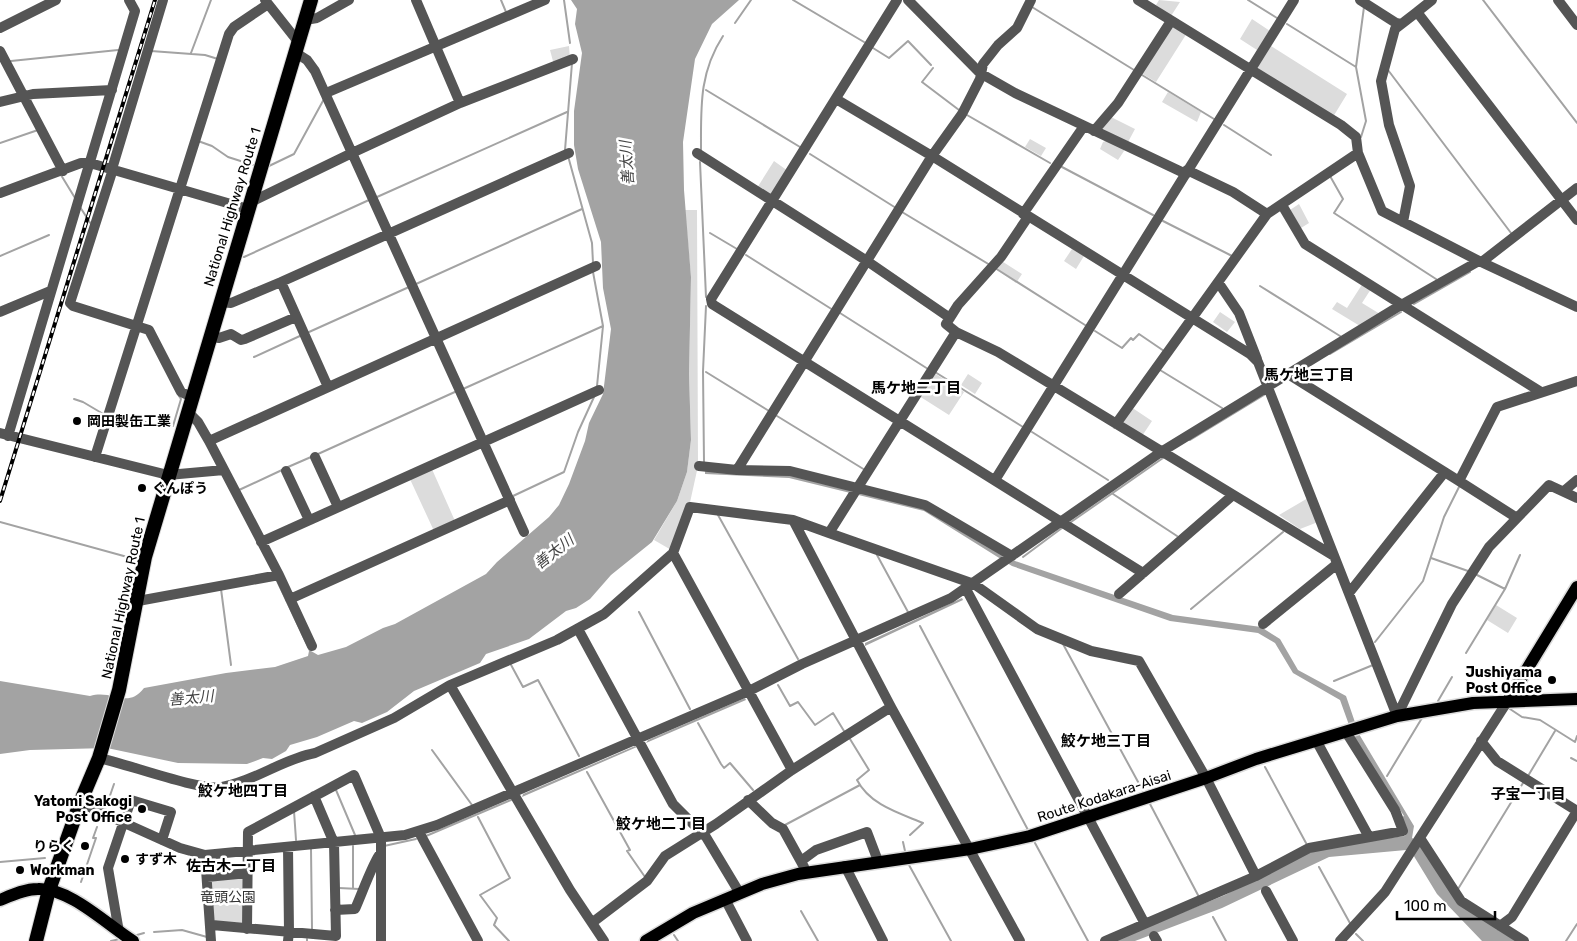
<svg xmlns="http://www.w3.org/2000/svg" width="1577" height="941" font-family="Rubik,'Noto Sans JP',sans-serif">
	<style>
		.green { fill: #dcdcdc }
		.water { fill: #a3a3a3 }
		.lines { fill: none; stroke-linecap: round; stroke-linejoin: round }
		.stream { stroke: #a3a3a3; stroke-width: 2 }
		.major-casing { stroke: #dbdbdb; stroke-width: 15 }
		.highway-casing { stroke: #dbdbdb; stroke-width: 16 }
		.minor { stroke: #555; stroke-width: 10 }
		.major { stroke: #000; stroke-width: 12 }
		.highway { stroke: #000; stroke-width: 14 }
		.rail-casing { stroke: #000; stroke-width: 4 }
		.rail { stroke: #fff; stroke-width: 2; stroke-dasharray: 5.5; stroke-linecap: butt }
		.poi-dot { fill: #000; stroke: #fff; stroke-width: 2 }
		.labels { text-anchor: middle; stroke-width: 5; stroke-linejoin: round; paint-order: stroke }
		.street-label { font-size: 14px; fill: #000; stroke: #fff }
		.poi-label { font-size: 14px; font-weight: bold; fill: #000; stroke: #fff; text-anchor: start }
		.park-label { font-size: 14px; fill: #333; stroke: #fff }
		.water-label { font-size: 15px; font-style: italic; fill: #444; stroke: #fff }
		.neighbourhood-label { font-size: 15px; font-weight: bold; fill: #000; stroke: #fff }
	</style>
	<rect width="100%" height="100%" fill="#fff"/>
	<!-- green -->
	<path class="green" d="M1159,0l21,2 -9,14 -15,-11z
		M1252,19l18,12 -13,19 -17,-11z
		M1176,26l11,7 -31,49 -15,-9 29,-45z
		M569,46l1,13 -16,6 -4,-15z
		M1271,46l76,48 -14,23 -74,-47 -1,-3z
		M1168,92l33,20 -4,10 -35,-20z
		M1111,117l24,12 -8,15 -27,-13z
		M1030,139l16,9 -5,8 -16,-9z
		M1108,140l18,8 -8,12 -18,-11 3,-7z
		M774,161l14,10 -15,23 -5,1 -11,-7z
		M1299,204l10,19 -8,5 -11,-18z
		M685,210h12l1,256 -9,41 -16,44 -19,-11 23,-39 10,-29 4,-32 -2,-66 2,-97z
		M1072,249l12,7 -8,13 -12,-8z
		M1000,260l22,14 -6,9 -22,-15z
		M1363,283l8,6 -9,14 18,11 -20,12 -28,-17 5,-7 10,6z
		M1220,312l15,10 -8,10 -14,-10z
		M934,373l30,19 -15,23 -30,-19z
		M968,374l14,9 -7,11 -14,-9z
		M1131,407l21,14 -10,15 -20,-12z
		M431,467l24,54 -21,10 -25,-54z
		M1308,498l10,24 -18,7 -21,-14z
		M1496,605l21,13 -9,15 -21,-13z
		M245,875l-1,49 -28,-3 -3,-1 -3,-41z"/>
	<!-- water -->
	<path class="water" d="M571,0h168l-27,24 -17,35 -12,83 1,48 7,87 -2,97 2,66 -4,32 -10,29 -25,41 -41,33 -21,24 -14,9 -10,3 -37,28 -43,15 -6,9 -66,28 -27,21 -25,11 -8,-2 -37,16 -27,8 -4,6 -14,8 -9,-1 -16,6 -69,-1 -71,-15 -77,2 -30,4v-73l90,15c23,-7 37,14 54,-8l82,-15 49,-6 33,-11 1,-5 -34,-72 2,-1 34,73 7,4 28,-8 37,-19 12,-4 91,-50 11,-12 52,-45 10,-12 10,-21 16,-43 4,-18 14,-29 8,-65 -8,-41 -2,-46 -23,-73 -4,-24v-34l8,-58 -7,-29 2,-15z
		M705,471l85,4 135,32 90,54 158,54 88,12 19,12 18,31 48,26 13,38 55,92 -2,12 6,3 35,53 66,47h-37l-45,-47 -25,-41 -6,-3 -77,7 -107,51 -87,33h-23l113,-46 74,-39 35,-11 71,-9 1,-3 -4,-16 2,-1 -51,-80 -13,-36 -47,-27 -18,-30 -17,-10 -88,-12 -158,-55 -88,-55 -135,-33 -84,-4z
		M962,598l1,2 -98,46v-3z
		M745,698l1,2 -100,43 2,-3z
		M635,746l2,1 -115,50 1,-3z"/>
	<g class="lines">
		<!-- stream -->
		<path class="stream" d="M501,0l5,12
			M564,0l6,43
			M793,0l71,42
			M1248,0l29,18
			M1483,0l94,123
			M1032,7l102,63
			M735,23l16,-23
			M1287,24l69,43
			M873,48l16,10 19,-17 23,24
			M151,51l54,4 13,4
			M191,53l20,-53
			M11,61l107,-11
			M933,68l-11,14 37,28
			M1388,70l123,163
			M1142,75l72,44
			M706,90l94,57
			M967,115l83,48
			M1224,125l47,30
			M1361,137l5,-16 -10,-54 8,-60
			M198,141l14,5 16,11 25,8
			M0,143l38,-13
			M565,150l7,-87
			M701,150c0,-43 -2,-77 22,-114
			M810,154l86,54
			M568,156l24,87 1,20
			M700,162l6,135
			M269,166l25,-12 30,-55
			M1062,167l91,48
			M61,175l14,23
			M1330,176l13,23 -9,14 102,66
			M377,197l190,-85
			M80,207l11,17
			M902,212l88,53
			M1163,221l69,35
			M710,233l27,16
			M746,255l87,55
			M0,256l49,-21
			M244,257l125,-57
			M995,268l90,57
			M593,272l10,54 -6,60
			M416,284l166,-75
			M1260,286l80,50
			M1414,304l56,-32
			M840,313l88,56
			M1095,331l27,17 9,-10 2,2 6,-6 25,17
			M309,332l100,-45
			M1330,354l71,-42
			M254,357l48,-22
			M1160,370l62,38
			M706,372l63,39
			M935,372l88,55
			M463,389l140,-63
			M74,399l9,3 22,13
			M777,416l88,54
			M112,417l61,9 8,-27 -2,-3
			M1032,432l76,48
			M1190,440l74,-45
			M318,454l139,-63
			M704,462l-1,-91 3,-65
			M288,467l23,-10
			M239,490l43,-20
			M1113,494l64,42
			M513,496l51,-24 14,-40 16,-35
			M718,515l80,144
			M0,522l131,36
			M1071,522l92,-64
			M877,555l31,57
			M1023,557l39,-29
			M1431,558l37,13
			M1475,574l30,15 15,-34
			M221,589l10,76
			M1191,609l92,-77
			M639,612l51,97
			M920,626l108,204
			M1375,642l48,-61 21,-64 15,-30
			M1063,644l80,147
			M1466,653l39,-64
			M510,663l13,24 15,-7 41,76
			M1334,681l39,-16
			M778,685l12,21 8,-4 17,23 18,-12 11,18
			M1438,701l14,-24
			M1510,709l12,8 18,3 35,22 2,-6
			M698,723l23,41 3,4 6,-5 23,27
			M850,739l19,31 -12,10c13,25 42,33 66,43l-13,12
			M432,750l40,55
			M1571,758l6,3
			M1265,767l41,76
			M587,772l43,78 -3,1 18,26
			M1387,776l35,-58
			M1528,776l27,-45
			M336,790l19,45
			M1150,804l49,93
			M105,810l9,-26
			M294,811l2,29
			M478,817l32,61 -30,17 17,23 -3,7 15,16
			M98,822l2,-4
			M785,825l75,-40
			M426,836l85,-36
			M903,842l2,9
			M1035,843l53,98
			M384,846l32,-7
			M311,849l1,80
			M0,862l45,-4
			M909,865l42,76
			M1319,867l32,58
			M81,882l15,-44h-3l4,-11
			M339,888l20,1
			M353,888v-42
			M1458,889l65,-106
			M801,911l17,30
			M1213,917l13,24
			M154,932l28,-2 25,7
			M1356,934l7,7
			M137,935l7,-2
			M674,935l4,6
			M111,941l9,-2
			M307,941v-2
			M1566,941l11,-17"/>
		<!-- major casing -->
		<g class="major-casing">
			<path id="major" d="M1507,702l70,-115
				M0,900c12,-5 25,-11 38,-11 32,-1 68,35 95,52
				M646,941l47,-28 69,-29 36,-10 172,-25 60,-13 176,-58 50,-19 141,-43 76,-13 104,-4"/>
		</g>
		<!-- highway casing -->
		<g class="highway-casing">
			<path id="highway" d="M36,941l13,-51 31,-87 19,-45 20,-68 26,-133 166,-557"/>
		</g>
		<!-- minor -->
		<path class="minor" d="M265,0l34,43
			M416,0l44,103
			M897,0l-186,299 1,5 431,269
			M908,0l72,73 35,20 171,81
			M1360,0l36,23 5,1
			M1558,0l19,25
			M1417,12l15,-12
			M305,20l12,-2 32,-18
			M0,28l56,-28
			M0,51l63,120
			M296,53l11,7 8,11 37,82 108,-50 113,-44
			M326,93l219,-93
			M836,99l96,57 318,198 8,8 139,354
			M0,102l33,-8 79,-4
			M1094,131l24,-28 53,-82
			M697,153l170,108 83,57
			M1358,153l24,58 97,50 98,46
			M112,169l51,-169
			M113,169l-43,134 3,3 76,24 32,62 11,5
			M1187,170l46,22 34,22
			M0,193l81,-30h9l158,46
			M251,202l101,-49 172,379
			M1282,205l23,39 236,148
			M1023,214l61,-88
			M1028,217l-27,40 -43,48 -12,19 10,8 42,20 336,204
			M1403,222l7,-36 -21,-61 -8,-44 14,-52 22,-17 160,208
			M1483,261l94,-73
			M281,282l47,105
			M1218,282l21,31 18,46
			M220,302l11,1 50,-21 288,-129
			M0,312l50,-21
			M210,336l9,2 12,-4 10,6 4,-1 51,-22
			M1288,374l171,107 38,-74 80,-26
			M188,412l10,10 11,19 70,134 33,71
			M1116,424l151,-210 91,-61 -2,-16 -15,-12 -203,-125
			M0,433l168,42 56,-5
			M8,436l127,-425 -6,-11
			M209,441l387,-175
			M95,457l134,-423 5,-7 34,-23
			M315,457l23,50
			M699,466l38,4 195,-314 30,-42 18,-35 3,-15 15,-19 19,-17 14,-28
			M737,470l53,1 135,34 87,51
			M286,471l23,49
			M995,480l299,-480
			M1459,481l58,37
			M1564,491l13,-11
			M793,520l98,187 129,234
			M829,533l127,-201
			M261,542l338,-152
			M673,553l119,217
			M966,589l178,333
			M1349,593l95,-120
			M1119,594l114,-99
			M290,599l220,-99
			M138,601l141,-26
			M1263,624l74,-60
			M578,629l95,175 33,33 33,55
			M450,685l120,205 34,51
			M1397,716l55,-112 37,-57 60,-62 28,13
			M1481,741l16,20 80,50
			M1317,742l52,95
			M99,758c29,6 99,33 123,29 33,-6 61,-28 93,-34l79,-35 56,-33 107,-45 47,-26 69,-61 17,-46 103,13 36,13 145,51 63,45 54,22 48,10 67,117 50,98
			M748,800l24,23 11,6 21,38
			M80,803l100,45 25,7 200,-20 32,-10 312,-134 53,-27 149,-66 210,-146 240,-147 78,-44
			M419,832l59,109
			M1420,838l41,63 63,40
			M205,855l6,86
			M801,861l15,-11 51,-18 11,29
			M845,866l38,75
			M207,877l41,-4
			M1266,891l27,50
			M725,899l22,42
			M335,910l20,-1c6,-13 19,-49 25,-55
			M593,922l54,-41 18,-25 51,-32 76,-54 99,-63
			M212,925l124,11 -2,-93 -20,-47
			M1500,926l12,-9 65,-106
			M247,929l1,-97 106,-57 27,63v103
			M119,932l-11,-64 23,-68 40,12 -9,28
			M1154,936l3,5
			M288,941l1,-9 -1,-85
			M1105,941l151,-65 53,-28 94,-17 -8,-21 -49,-78
			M1340,941l45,-49 122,-190"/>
		<!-- major -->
		<use href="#major" class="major"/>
		<!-- highway -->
		<use href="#highway" class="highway"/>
		<!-- rail casing -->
		<g class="rail-casing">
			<path id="rail" d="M0,501l155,-501"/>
		</g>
		<!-- rail -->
		<use href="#rail" class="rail"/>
	</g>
	<!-- markers -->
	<g class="poi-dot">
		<circle cx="77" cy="421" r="5"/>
		<circle cx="142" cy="488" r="5"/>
		<circle cx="1552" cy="680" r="5"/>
		<circle cx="142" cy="809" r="5"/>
		<circle cx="85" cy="846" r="5"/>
		<circle cx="125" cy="859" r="5"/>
		<circle cx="20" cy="870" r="5"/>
	</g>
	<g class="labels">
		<!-- street labels -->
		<g class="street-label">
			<text transform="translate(232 207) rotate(-73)" y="5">National Highway Route 1</text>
			<text transform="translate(123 598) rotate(-78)" y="5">National Highway Route 1</text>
			<text transform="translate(1104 796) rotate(-18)" y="5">Route Kodakara-Aisai</text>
		</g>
		<!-- poi labels -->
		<g class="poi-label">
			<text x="87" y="426">岡田製缶工業</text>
			<text x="152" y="493">ぐんぽう</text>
			<text x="1542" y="677" text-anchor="end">Jushiyama<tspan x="1542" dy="16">Post Office</tspan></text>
			<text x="132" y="806" text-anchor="end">Yatomi Sakogi<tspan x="132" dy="16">Post Office</tspan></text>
			<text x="75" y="851" text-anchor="end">りらく</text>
			<text x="135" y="864">すず木</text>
			<text x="30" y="875">Workman</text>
		</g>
		<!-- park labels -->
		<g class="park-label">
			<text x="228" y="902">竜頭公園</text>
		</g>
		<!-- water labels -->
		<g class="water-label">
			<text transform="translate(627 163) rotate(-94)" y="5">善太川</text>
			<text transform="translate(554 552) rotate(-38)" y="5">善太川</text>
			<text transform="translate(191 698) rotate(-5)" y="5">善太川</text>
		</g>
		<!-- neighbourhood labels -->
		<g class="neighbourhood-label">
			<text x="1309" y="380">馬ケ地三丁目</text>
			<text x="916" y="393">馬ケ地二丁目</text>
			<text x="1106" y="746">鮫ケ地三丁目</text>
			<text x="243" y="796">鮫ケ地四丁目</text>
			<text x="1528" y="799">子宝一丁目</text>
			<text x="661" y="829">鮫ケ地二丁目</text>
			<text x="231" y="871">佐古木一丁目</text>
		</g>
	</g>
	<!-- scale -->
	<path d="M1397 911v8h98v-8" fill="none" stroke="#000000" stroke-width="2.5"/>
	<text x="1404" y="911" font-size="15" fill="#000000" stroke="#ffffff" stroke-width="4" paint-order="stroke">100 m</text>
</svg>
